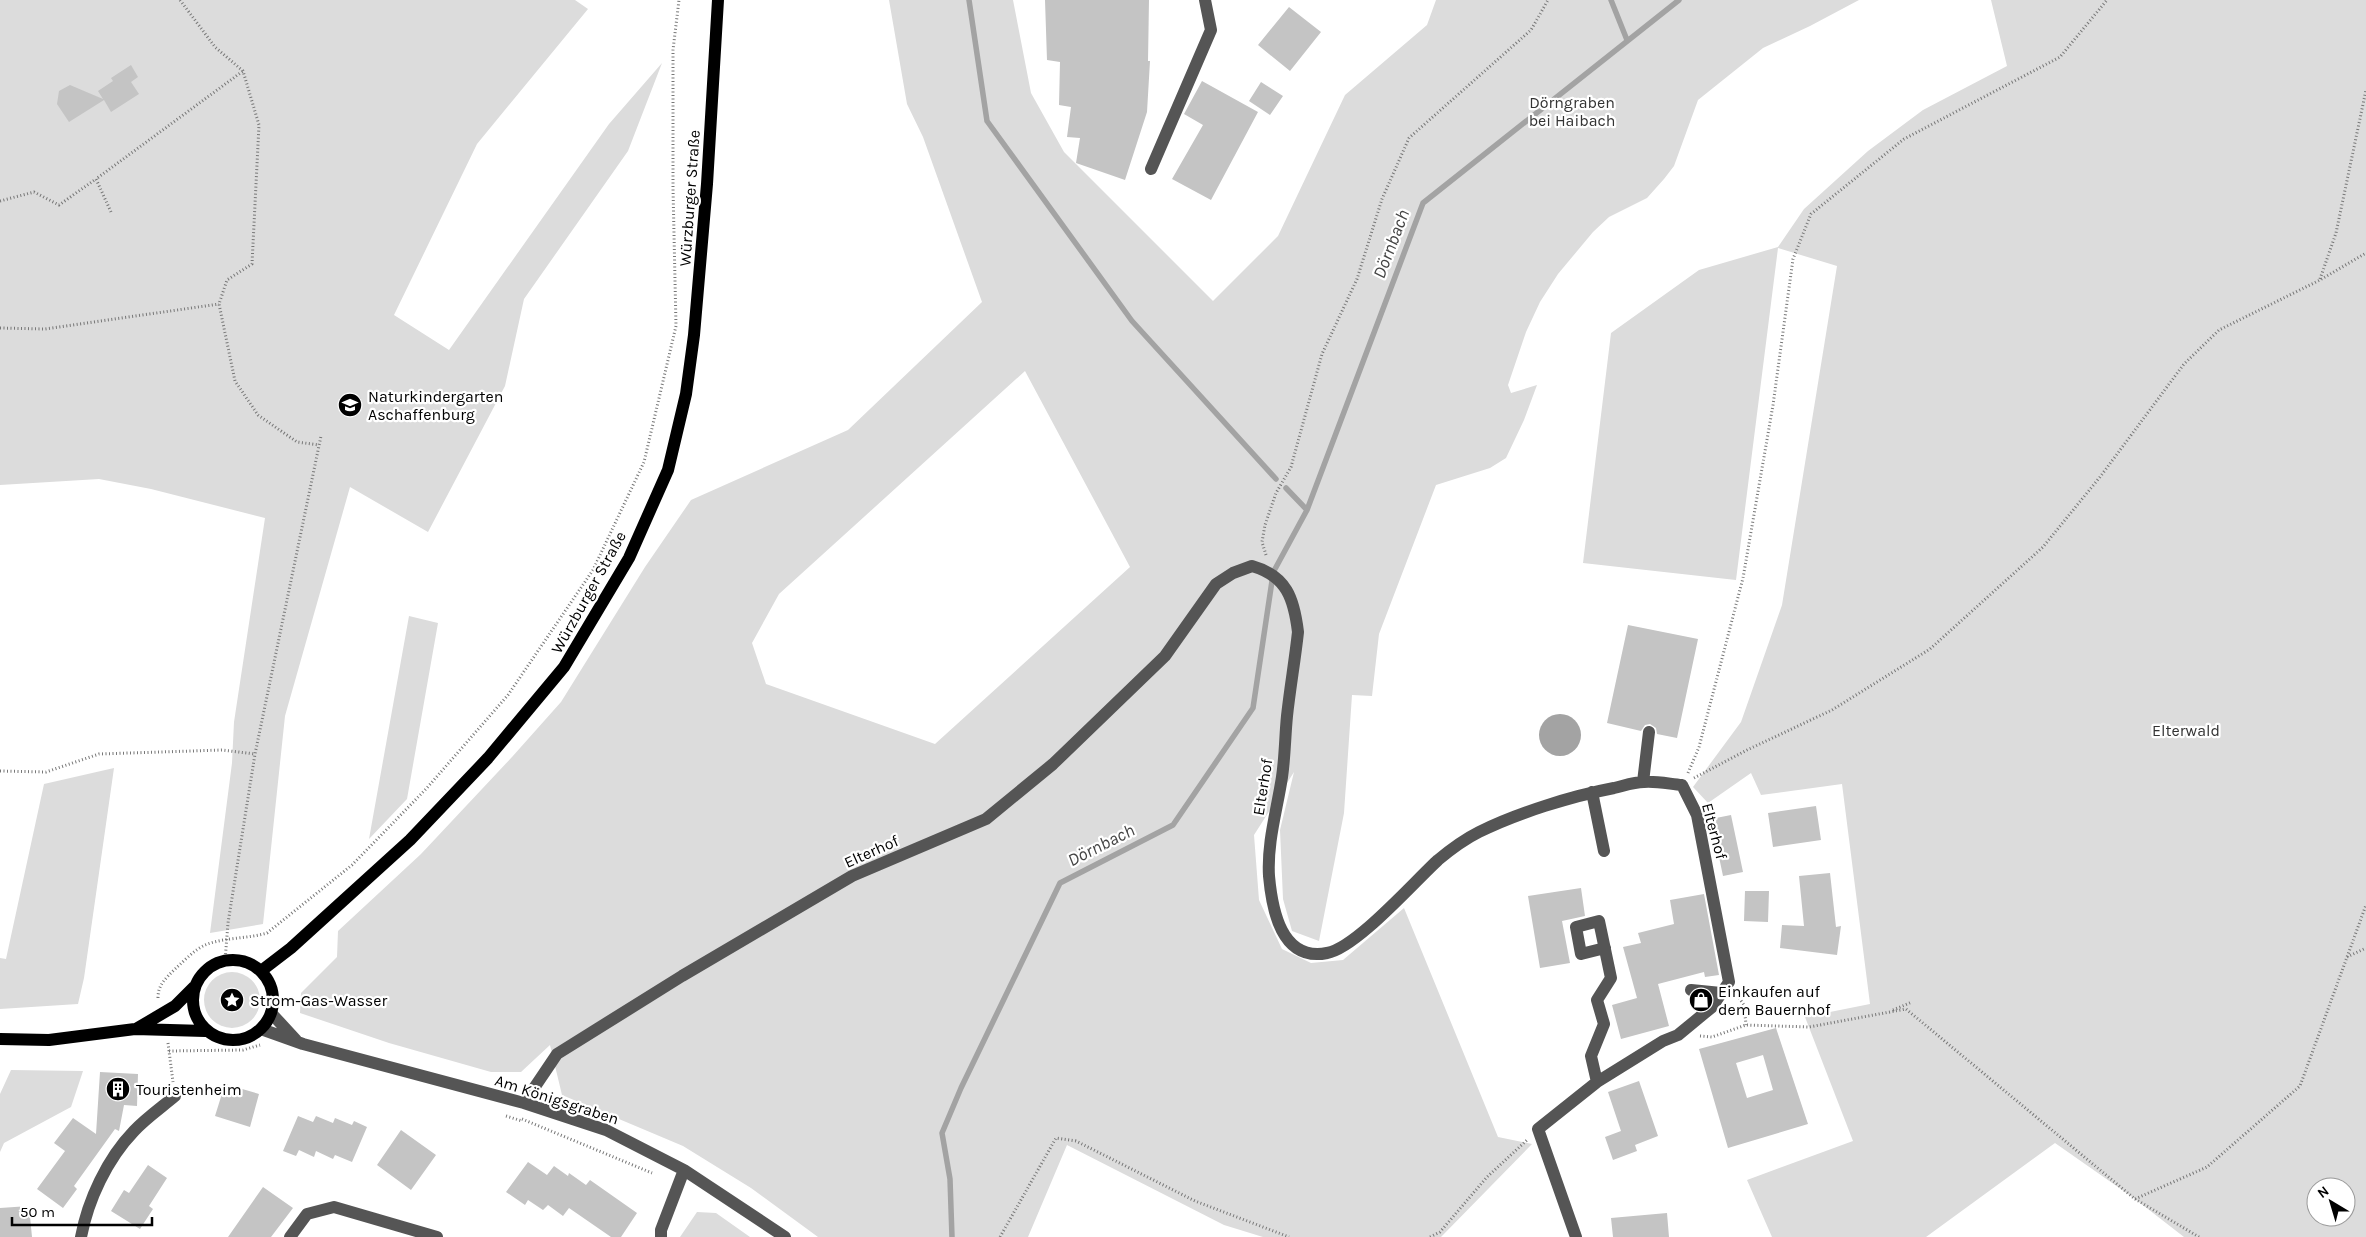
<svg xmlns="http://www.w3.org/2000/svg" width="2366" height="1237" font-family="Karla,sans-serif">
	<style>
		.green { fill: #dcdcdc; fill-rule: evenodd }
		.water { fill: #a3a3a3 }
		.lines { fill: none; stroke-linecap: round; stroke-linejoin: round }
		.stream { stroke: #a3a3a3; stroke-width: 5.5 }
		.building { fill: #c4c4c4; fill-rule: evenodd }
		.path { stroke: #777; stroke-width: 3; stroke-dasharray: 1 2.5; stroke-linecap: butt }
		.minor { stroke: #555; stroke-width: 12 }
		.major { stroke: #000; stroke-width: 12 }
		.labels { text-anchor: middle; stroke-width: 4.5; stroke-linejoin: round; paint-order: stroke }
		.park-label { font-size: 16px; fill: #333; stroke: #fff }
		.street-label { font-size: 16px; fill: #000; stroke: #fff }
		.poi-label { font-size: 16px; fill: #000; stroke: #fff; text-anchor: start }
		.water-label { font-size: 18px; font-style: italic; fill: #444; stroke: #fff }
	</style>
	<rect width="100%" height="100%" fill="#fff"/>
	<!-- green -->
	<path class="green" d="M0,0h575l13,9 -111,135 -83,171 55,35 160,-226 53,-61 -34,88 -104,148 -19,87 -77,146 -78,-45 -65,229 -22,208 -53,9 22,-170 2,-41 31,-204 -114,-29 -52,-10 -99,6z
		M889,0h124l18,93 33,59 149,149 65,-65 67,-141 82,-70 9,-25h423l-49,26 -47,22 -65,52 -24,66 -10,13 -17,19 -38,19 -16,15 -35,42 -18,28 -14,30 -18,53 3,8 26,-8 -13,35 -18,38 -16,10 -54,17 -57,149 -7,62 -20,-1 -8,118 -25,128 -27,-10 -9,-32 -3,-69 14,-58 -40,63 5,65 23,49 29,14 32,-3 61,-52 94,229 34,7 -91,93h-178l-39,-12 -157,-80 -39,92h-210l-67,-49 -68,-42 -121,-51 -12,-50 -29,27h-30l-102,-29 -89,-30 1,-20 36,-36 1,-26 83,-77 91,-97 49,-55 84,-135 46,-67 157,-70 134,-128 -59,-165 -16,-33zM1025,371l105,196 -195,177 -169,-60 -14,-41 27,-49z
		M1991,0h375v1237h-182l-49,-38 -80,-56 -129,94h-154l-25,-57 106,-39 -48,-124 65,-13 -28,-220 -81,11 -10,-22 -43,30 -15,-16 48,-65 41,-117 55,-339 -59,-18 -42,332 -153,-17 28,-230 88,-63 79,-23 26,-38 64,-58 55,-41 84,-44zM2316,1187h30v30h-30z
		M409,616l29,7 -31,176 -38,40z
		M114,768l-30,210 -6,26 -78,5v-51l6,1 38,-175z
		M204 1000a28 28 0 1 1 56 0a28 28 0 1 1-56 0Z
		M11,1070l72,1 -12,36 -67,36 -4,9v-58z
		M697,1212l19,1 34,24h-70z"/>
	<!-- water -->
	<path class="water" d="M1539 735a21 21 0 1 1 42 0a21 21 0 1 1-42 0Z"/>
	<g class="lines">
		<!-- stream -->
		<path class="stream" d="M969,0l18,121 145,200 144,158
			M1611,0l16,40
			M1286,488l21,22
			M1275,569l32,-59 116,-307 256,-203
			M952,1237l-2,-58 -8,-46 19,-45 99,-205 113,-58 80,-117 19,-127"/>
	</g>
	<!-- building -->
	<path class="building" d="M1045,0h104l-1,61h2l-3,51 -22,68 -49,-17 4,-25 -13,-1 4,-30 -12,-2 1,-43 -13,-2z
		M1289,7l32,25 -31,39 -32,-26z
		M131,65l7,12 -7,5 8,12 -28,18 -7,-12 -35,22 -12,-18 2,-13 11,-6 33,14 -5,-8 15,-10 -2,-3z
		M1202,81l56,31 -47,88 -39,-21 31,-54 -19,-11z
		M1261,82l22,14 -13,19 -21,-14z
		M1628,625l70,14 -21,99 -20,-4 -1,-6 -6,-4 -5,1 -4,6 -34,-8z
		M1816,806l5,34 -48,7 -5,-34z
		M1731,815l12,57 -20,4 -12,-57z
		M1830,873l6,54 5,-1 -4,29 -57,-7 2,-23 22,1 -5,-50z
		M1581,888l4,28 -23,5 8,42 -30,5 -12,-72z
		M1745,891h24l-1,31 -24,-1z
		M1704,894l15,81 -14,2 -1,-5 -46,12 11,42 -48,13 -9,-34 25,-7 -14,-51 18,-4 -3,-10 36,-9 -4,-24z
		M1776,1028l32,96 -80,24 -29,-99zM1763,1055l10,35 -26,8 -11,-35z
		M100,1072l38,2 -1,32 -13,-1 -5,26 -4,-2 -41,57 3,3 -14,19 -26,-19 28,-38 -11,-8 19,-25 23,16z
		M1639,1081l19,55 -23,9 2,6 -24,9 -8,-23 16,-6 -13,-39z
		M225,1084l34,10 -9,33 -35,-11z
		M298,1116l15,6 3,-6 17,7 2,-5 17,7 2,-4 13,6 -15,35 -17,-7 -2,4 -17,-8 -2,6 -15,-7 -3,6 -13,-5z
		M401,1130l35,25 -25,35 -34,-25z
		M528,1162l19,13 7,-9 14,10 1,-3 17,12 4,-5 47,33 -16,24h-10l-42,-29 -6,8 -15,-11 -5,5 -15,-10 -3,5 -19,-13z
		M148,1165l19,13 -18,28 4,3 -13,20 -29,-18 13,-21 5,3z
		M263,1187l30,21 -22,29h-43z
		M29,1206l3,31h-32v-29z
		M1667,1213l2,24h-56l-2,-19z"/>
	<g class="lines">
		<!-- path -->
		<path class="path" d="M180,0l35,47 28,24 16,54 -7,139 -25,16 -8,24 16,77 23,34 39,27 22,3
			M0,201l34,-9 25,13 37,-26
			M111,212l-15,-33 147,-108
			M2320,279l16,-46 30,-143
			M0,328l45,1 174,-25
			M1266,555l-4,-13 3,-17 11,-32 15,-26 31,-113 35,-75 25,-80 27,-61 122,-108 17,-30
			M0,771l46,1 53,-18 123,-4 33,4
			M1688,773l11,-26 44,-169 30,-173 20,-146 18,-45 93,-75 156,-82 47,-57
			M1694,778l53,-28 85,-40 98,-61 113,-102 57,-70 84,-113 35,-34 101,-50 46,-27
			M2347,957l19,-9
			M225,961l3,-38 27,-169 66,-318
			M1737,995l7,10 2,20
			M158,998c0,-13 7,-19 17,-29 9,-8 19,-19 30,-24 20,-8 42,-6 62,-12l85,-68 74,-76 82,-94 85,-125 51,-108 32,-136 -3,-138v-138l6,-50
			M1893,1010l19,-8
			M1700,1036l12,1 34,-12 63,2 97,-18 229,190 72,-32 93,-81 66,-181
			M168,1043l5,39
			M169,1051l74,-1 17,-5
			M506,1116l16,5
			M522,1119l130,54
			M2135,1199l64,38
			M1000,1237l56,-99 20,3 119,60 94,36
			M1430,1237l10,-5 47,-55 40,-37"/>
		<!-- minor -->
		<path class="minor" d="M1151,169l60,-139 -6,-30
			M1643,782l6,-50
			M1592,792l12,59
			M1691,990l30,3
			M271,1013l25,27
			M261,1029l42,15 221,59 82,27 78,40 101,67
			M1597,1082l-6,-26 13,-32 -7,-24 14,-22 -12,-57 -23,6 5,27 24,-6
			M524,1103l33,-49 125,-78 170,-100 134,-57 67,-55 112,-108 51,-72 17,-11 19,-7c35,10 42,33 46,66 -3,28 -8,56 -11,84 -2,20 -2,41 -5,61 -5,33 -15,65 -13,99 3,33 12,86 58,77 29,-5 87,-71 111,-93 12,-10 27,-21 41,-28 38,-19 93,-36 135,-44 9,-2 20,-6 30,-6 12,-1 26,2 38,3l15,30 32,167 -17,25 -34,28 -15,6 -66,41 -59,47 38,108
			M81,1237c7,-37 26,-78 53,-106 12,-13 28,-24 41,-35
			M290,1237l17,-23 27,-7 103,30
			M661,1237v-7l23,-60"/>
		<!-- major -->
		<path class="major" d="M193 1000a40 40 0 1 1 80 0a40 40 0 1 1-80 0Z
			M261,971l30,-23 119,-108 78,-82 76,-91 65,-109 39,-88 18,-76 8,-59 13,-151 11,-184
			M136,1029l39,-23 19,-19
			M0,1039l49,1 86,-11 70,2"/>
	</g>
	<!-- icons -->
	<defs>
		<g id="school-disc" transform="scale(1.25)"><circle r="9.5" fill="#000" stroke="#fff"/><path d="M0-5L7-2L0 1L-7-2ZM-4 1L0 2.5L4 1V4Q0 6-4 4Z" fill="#fff"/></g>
		<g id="sight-disc" transform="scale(1.25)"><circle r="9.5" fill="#000" stroke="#fff"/><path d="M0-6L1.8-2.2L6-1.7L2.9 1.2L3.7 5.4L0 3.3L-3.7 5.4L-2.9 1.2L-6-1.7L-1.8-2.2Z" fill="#fff"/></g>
		<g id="shop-disc" transform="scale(1.25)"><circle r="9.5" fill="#000" stroke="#fff"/><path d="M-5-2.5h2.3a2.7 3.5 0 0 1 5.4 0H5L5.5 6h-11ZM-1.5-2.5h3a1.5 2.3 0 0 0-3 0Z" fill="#fff"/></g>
		<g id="building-disc" transform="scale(1.25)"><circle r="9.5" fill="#000" stroke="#fff"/><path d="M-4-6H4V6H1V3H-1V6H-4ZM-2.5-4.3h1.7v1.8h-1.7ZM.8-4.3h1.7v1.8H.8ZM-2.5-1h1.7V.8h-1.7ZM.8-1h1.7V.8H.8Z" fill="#fff"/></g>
	</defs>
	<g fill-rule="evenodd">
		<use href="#school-disc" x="350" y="405"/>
		<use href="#sight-disc" x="232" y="1000"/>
		<use href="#shop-disc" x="1701" y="1000"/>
		<use href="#building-disc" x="118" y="1089"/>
	</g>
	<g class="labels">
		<!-- park labels -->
		<g class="park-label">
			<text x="1572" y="108">Dörngraben<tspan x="1572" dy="18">bei Haibach</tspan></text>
			<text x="2186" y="736">Elterwald</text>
		</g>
		<!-- street labels -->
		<g class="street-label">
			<text transform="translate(689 198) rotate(-86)" y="6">Würzburger Straße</text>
			<text transform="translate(588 592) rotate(-61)" y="6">Würzburger Straße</text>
			<text transform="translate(1262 787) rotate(-81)" y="6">Elterhof</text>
			<text transform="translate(1715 831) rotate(75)" y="6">Elterhof</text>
			<text transform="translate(871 851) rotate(-24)" y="6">Elterhof</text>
			<text transform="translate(557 1099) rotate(18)" y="6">Am Königsgraben</text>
		</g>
		<!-- poi labels -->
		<g class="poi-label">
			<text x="368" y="402">Naturkindergarten<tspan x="368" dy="18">Aschaffenburg</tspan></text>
			<text x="1718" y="997">Einkaufen auf<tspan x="1718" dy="18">dem Bauernhof</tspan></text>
			<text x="250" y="1006">Strom-Gas-Wasser</text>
			<text x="136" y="1095">Touristenheim</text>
		</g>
		<!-- water labels -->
		<g class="water-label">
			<text transform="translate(1391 244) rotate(-69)" y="6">Dörnbach</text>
			<text transform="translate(1101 845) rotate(-27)" y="6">Dörnbach</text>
		</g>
	</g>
	<!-- north arrow -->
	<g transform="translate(2331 1202) rotate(322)"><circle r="24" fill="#ffffff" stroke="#999999"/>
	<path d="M0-4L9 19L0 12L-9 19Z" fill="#000000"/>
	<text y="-8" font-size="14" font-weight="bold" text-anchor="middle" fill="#000000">N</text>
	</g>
	<!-- scale -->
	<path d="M12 1217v8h140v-8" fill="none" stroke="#000000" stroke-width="2.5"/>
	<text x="20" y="1217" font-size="15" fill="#000000" stroke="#ffffff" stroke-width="4" paint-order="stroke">50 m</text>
</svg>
